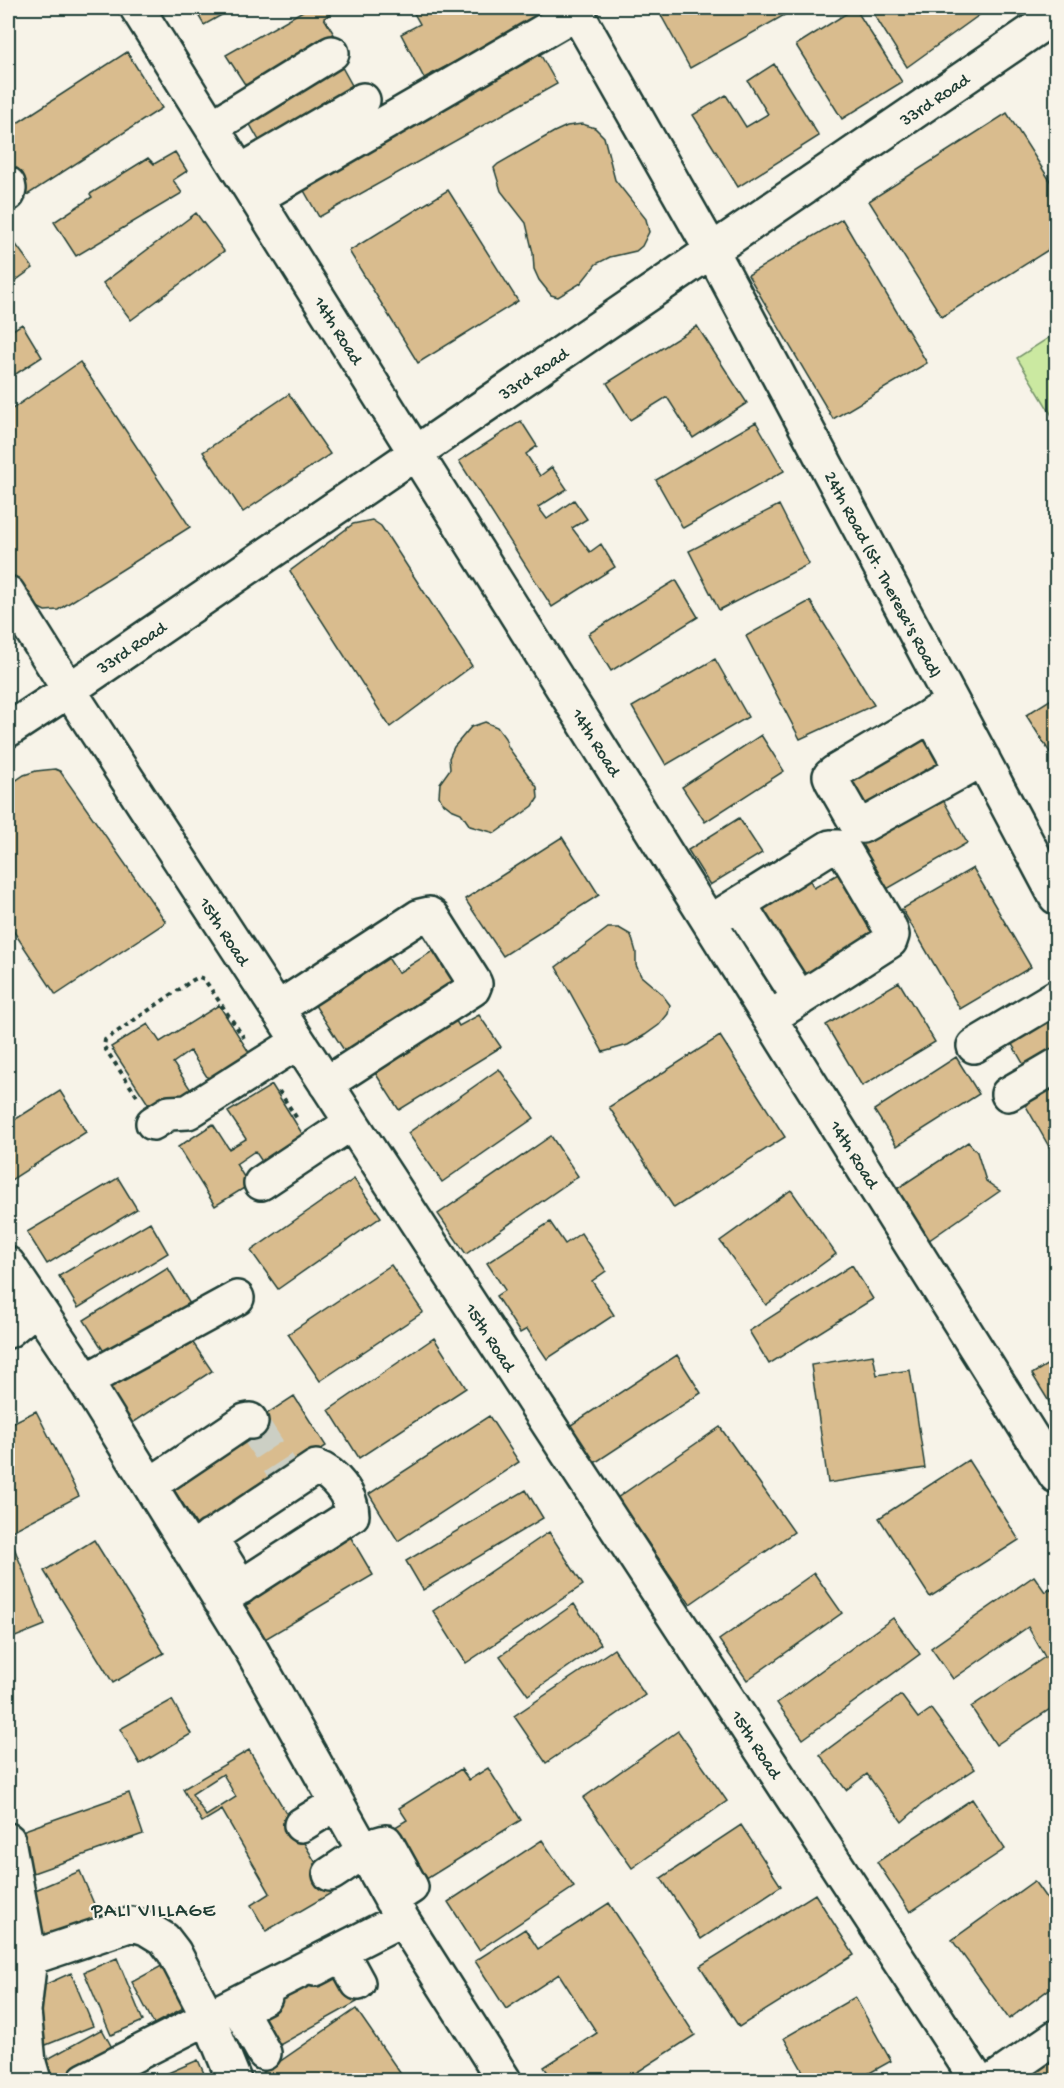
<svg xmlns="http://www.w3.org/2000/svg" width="1064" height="2088" font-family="'Gochi Hand',sans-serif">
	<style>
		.green { fill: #cbe9a1; stroke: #75936a; stroke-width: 1.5 }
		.building { fill: #d9bc8e; stroke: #1f3d34; stroke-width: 1.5; fill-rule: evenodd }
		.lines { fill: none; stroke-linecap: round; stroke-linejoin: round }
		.minor-tunnel { stroke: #cccfc4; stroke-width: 33; stroke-dasharray: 33 16; stroke-linecap: butt }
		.minor-casing { stroke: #1f3d34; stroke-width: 38 }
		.path { stroke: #1f3d34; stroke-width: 4; stroke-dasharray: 4.5 4.5; stroke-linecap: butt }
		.minor { stroke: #f7f3e8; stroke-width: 33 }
		.labels { text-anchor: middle; stroke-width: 4.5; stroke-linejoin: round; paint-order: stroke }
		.street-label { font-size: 18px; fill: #1f3d34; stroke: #f7f3e8 }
		.neighbourhood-label { font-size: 20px; letter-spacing: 1.5px; fill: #1f3d34; stroke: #f7f3e8 }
	</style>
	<rect width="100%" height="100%" fill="#f7f3e8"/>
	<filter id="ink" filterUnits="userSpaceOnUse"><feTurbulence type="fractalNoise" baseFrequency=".0167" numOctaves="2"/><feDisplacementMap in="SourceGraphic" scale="12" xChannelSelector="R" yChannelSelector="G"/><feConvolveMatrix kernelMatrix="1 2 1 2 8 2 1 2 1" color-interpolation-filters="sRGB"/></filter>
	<g filter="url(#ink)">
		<!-- green -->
		<path class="green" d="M1056,333v89l-39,-64z"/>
		<!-- building -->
		<path class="building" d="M194,8h40l-30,17z
			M308,8h19l4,6 -7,4 11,18 -89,50 -20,-31z
			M411,8h130l4,7 -121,63 -23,-44 19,-10z
			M657,8h140l-107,60z
			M855,8l47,74 -60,37 -46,-74z
			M877,8h112l-82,59 -35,-56z
			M127,52l35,56 -138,89 -16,-26v-42z
			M540,54l17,30 -238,133 -17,-30z
			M338,60l21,38 -94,53 -22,-39z
			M774,64l45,72 -81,51 -45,-72 33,-20 20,32 22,-13 -20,-33z
			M1007,113l49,77v55l-114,72 -73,-116z
			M582,124l13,4 9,9 11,43 31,39 3,13 -7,14 -6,5 -26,6 -14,7 -15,19 -23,14 -7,-2 -12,-15 -5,-11 -1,-16 -7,-30 -25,-32 -7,-23 4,-4 56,-32 13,-6z
			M175,152l12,19 -14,9 9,13 -106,63 -22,-34 38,-25 -2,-3 58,-36 6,6z
			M448,190l70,111 -100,62 -69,-112z
			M196,213l28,38 -93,69 -28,-37z
			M842,219l85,144 -94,56 -85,-144z
			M9,235l24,33 -25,18v-49z
			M22,324l20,33 -34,22v-46z
			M697,326l50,77 -54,35 -26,-41 -37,23 -23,-37z
			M80,362l110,165 -132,83 -13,1 -10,-5 -11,-10 -16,-26v-158z
			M289,394l41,60 -87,58 -40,-60z
			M521,421l16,25 -11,8 14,22 12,-9 15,22 -29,18 9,12 27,-19 13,19 -15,9 18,24 11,-8 14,23 -63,40 -93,-146z
			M756,422l28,49 -101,57 -27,-48z
			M779,505l30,59 -90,46 -30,-59z
			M372,520l9,6 6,9 85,131 -82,61 -100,-156 63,-47z
			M676,580l22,37 -87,54 -23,-37z
			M810,601l64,104 -74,34 -54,-103z
			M715,659l33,58 -82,48 -34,-58z
			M1056,696v66l-30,-47z
			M485,722l12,5 8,11 3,9 29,40 1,11 -5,8 -38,27 -25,-7 -9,-13 -10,-4 -9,-7 -3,-6 1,-13 10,-14 -1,-11 5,-11 17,-20z
			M932,723l24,44 -90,49 -25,-43z
			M761,735l23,36 -79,51 -23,-35z
			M55,769l5,2 106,151 -110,73 -48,-72v-137l16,-11 12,-4z
			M941,796l26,47 -80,46 -27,-48z
			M739,818l23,35 -52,32 -22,-35z
			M562,837l37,58 -96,61 -38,-57z
			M973,868l58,99 -71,42 -58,-100z
			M845,870l29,67 -72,49 -49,-85 52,-30 9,17z
			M608,928h11l12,7 5,17v13l5,11 20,17 9,12 -2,9 -9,11 -14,10 -17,10 -25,7 -47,-85z
			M439,947l26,43 -114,71 -42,-65 74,-46 15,23z
			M899,982l36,60 -73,44 -36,-61z
			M8,996l5,8 -5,4z
			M1056,1002v53l-28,17 -23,-40z
			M219,1005l31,49 -41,26 -19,-29 -17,12 20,30 -37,23 -45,-69 37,-23 12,18z
			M479,1015l22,32 -102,63 -29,-45 83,-49 6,10z
			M720,1036l65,101 -111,71 -65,-101z
			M956,1057l23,37 -82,52 -23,-36z
			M499,1069l35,49 -92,64 -34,-49z
			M1056,1080v79l-34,-60z
			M272,1085l36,58 -41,26 -12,-18 -19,13 13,21 -34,21 -37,-59 35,-23 16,25 17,-10 -18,-27z
			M60,1091l26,41 -78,50v-58z
			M551,1136l27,40 -112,78 -28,-40z
			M968,1142l9,10 9,29 14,10 -78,54 -33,-51z
			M118,1178l19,31 -90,55 -20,-32z
			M354,1179l27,38 -103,72 -27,-38z
			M791,1190l45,64 -70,51 -46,-64z
			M150,1222l18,31 -90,55 -19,-32z
			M550,1222l15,22 16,-11 25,38 -14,10 22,34 -67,44 -20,-30 -7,4 -24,-37 9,-6 -18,-27z
			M391,1265l32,47 -103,69 -32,-47z
			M852,1265l21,34 -104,65 -20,-33z
			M168,1268l25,41 -83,52 -26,-41z
			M187,1334l25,37 -90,59 -24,-37z
			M434,1338l32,50 -107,70 -30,-48z
			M677,1355l24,38 -108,71 -25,-37z
			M873,1355l4,20 33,-5 15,98 -97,15 -17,-118z
			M1056,1359v54l-24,-39z
			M294,1396l32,50 -127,83 -32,-50z
			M36,1411l43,85 -71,37v-108z
			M489,1416l30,46 -121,79 -29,-47z
			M720,1427l74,105 -104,72 -73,-106z
			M968,1460l51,80 -89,57 -51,-79z
			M526,1490l17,28 -120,72 -17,-29z
			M347,1531l26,44 -108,64 -25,-44z
			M549,1532l34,53 -117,78 -33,-52z
			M11,1540l34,85 -37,15v-99z
			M94,1540l70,113 -51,30 -69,-112z
			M814,1573l28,40 -95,67 -28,-40z
			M1034,1576l11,16 5,-4 6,11v106l-60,40 -25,-38 74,-50 -17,-30 -75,52 -22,-31z
			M574,1604l27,40 -73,51 -28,-39z
			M893,1618l27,36 -117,85 -26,-36z
			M614,1649l31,46 -99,68 -32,-47z
			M901,1695l17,23 13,-9 44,60 -54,36 -19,17 -35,-48 -21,16 -26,-35z
			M172,1700l19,34 -51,30 -20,-35z
			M678,1731l49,70 -95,67 -49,-70z
			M249,1750l84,142 -67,39 -15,-26 19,-12 -48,-83 -20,12 -19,-33zM223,1774l13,23 -30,19 -14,-22z
			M488,1768l33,52 -101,63 -33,-51 20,-12 -8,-12 62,-39 8,11z
			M129,1793l14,41 -110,39 -14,-41z
			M972,1799l33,50 -95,63 -33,-50z
			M741,1825l40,61 -80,53 -40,-61z
			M542,1840l32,47 -95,63 -31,-48z
			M80,1871l20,47 -55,22 -19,-46z
			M1034,1881l22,31v72l-47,35 -57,-79z
			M815,1894l39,61 -115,72 -39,-61z
			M609,1903l86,132 -70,45h-72l-9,-13 53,-34 -38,-59 -53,35 -31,-48 50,-32 13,20z
			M8,1906l13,41 -13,5z
			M117,1958l26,63 -32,14 -27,-63z
			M167,1963l22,42 -35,19 -22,-42z
			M331,1964l33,34 -95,53 -23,-40z
			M71,1973l22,53 -57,23 6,-63z
			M855,1997l36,64 -34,19h-49l-24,-42z
			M356,2009l49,71h-152z
			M102,2029l15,28 -44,23h-30l-8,-14z
			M1056,2055v25h-38z
			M198,2060l9,20h-55z"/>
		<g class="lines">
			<!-- minor-tunnel -->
			<path class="minor-tunnel" d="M251,1422l34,52"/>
			<!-- minor casing -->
			<g class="minor-casing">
				<path id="minor" d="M137,8l919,1468
					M574,8l138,243 344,646
					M212,127l120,-74
					M240,172l123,-72
					M8,184l1,5 -1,5
					M256,198l321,-186
					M8,593l61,97 908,1390
					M952,703l-117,69 -5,4 2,5 23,40 7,5 121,-67
					M931,715l31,55
					M8,730l61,-40 987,-675
					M739,904l61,95
					M710,922l120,-75h8l8,6 44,75 2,7 -2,6 -120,77
					M277,1009l143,-93 9,-2 4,3 40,63 2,4 -2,5 -147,95
					M974,1046l82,-49
					M1008,1094l48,-28
					M153,1123l16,-10 19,-1 110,-70
					M261,1183l90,-60
					M8,1264l64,95 180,292 150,268 102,161
					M8,1331l29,-24
					M85,1381l152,-83
					M150,1485l95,-64 5,-1 1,2
					M210,1537l31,50
					M190,1551l126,-84c18,6 36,28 36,48l-132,85
					M301,1825l36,-22
					M8,1840l22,118 -6,53 5,52 5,17
					M330,1874c14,-8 41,-31 56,-32l25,45 -20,13
					M30,1958l102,-34 14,4 18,11 10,13 35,67 25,61
					M315,1969l19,-10 7,-1 6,5 11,20
					M264,2053l-23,-41 3,-4 21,-11
					M85,2080l317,-161
					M994,2080l62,-43"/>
			</g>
			<!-- path -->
			<path class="path" d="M279,1091l19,29
				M137,1096l-33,-49 1,-7 88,-60 6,-3 5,2 40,59"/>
			<!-- minor -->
			<use href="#minor" class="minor"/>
		</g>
	</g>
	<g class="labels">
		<!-- street labels -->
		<g class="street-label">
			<text transform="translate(934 99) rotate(-34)" y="6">33rd Road</text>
			<text transform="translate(339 330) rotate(58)" y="6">14th Road</text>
			<text transform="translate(533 373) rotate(-34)" y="6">33rd Road</text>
			<text transform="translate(884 574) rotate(62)" y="6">24th Road (St. Theresa's Road)</text>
			<text transform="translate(131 647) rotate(-34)" y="6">33rd Road</text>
			<text transform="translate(597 742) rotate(58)" y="6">14th Road</text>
			<text transform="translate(225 931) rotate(57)" y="6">15th Road</text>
			<text transform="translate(855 1154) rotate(58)" y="6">14th Road</text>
			<text transform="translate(491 1337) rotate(57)" y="6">15th Road</text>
			<text transform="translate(757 1744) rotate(57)" y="6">15th Road</text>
		</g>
		<!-- neighbourhood labels -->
		<g class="neighbourhood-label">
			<text x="154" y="1916">PALI VILLAGE</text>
		</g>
	</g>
	<!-- margin -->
	<rect width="1064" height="2088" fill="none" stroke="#f7f3e8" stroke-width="30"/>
	<rect x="15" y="15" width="1034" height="2058" fill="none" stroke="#1f3d34" stroke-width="2" filter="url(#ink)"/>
</svg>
